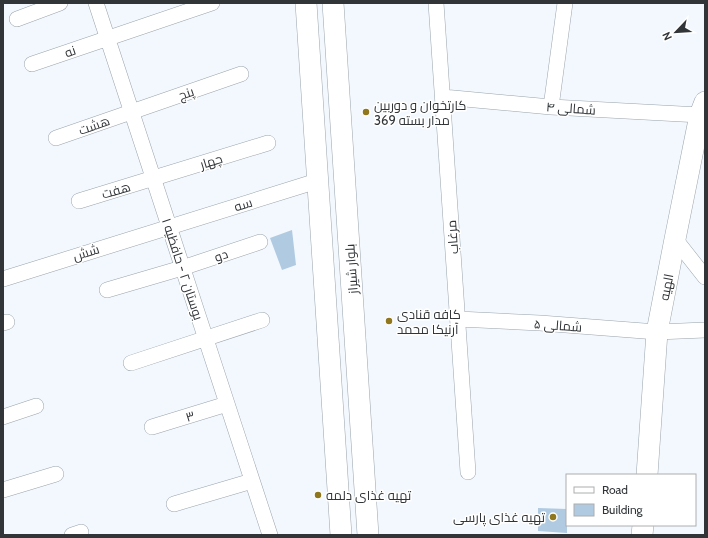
<svg xmlns="http://www.w3.org/2000/svg" width="708" height="538" font-family="Cabin,Cairo,sans-serif">
	<style>
		.building { fill: #b0cae1 }
		.lines { fill: none; stroke-linecap: round; stroke-linejoin: round }
		.street-casing { stroke: #9ba4ad; stroke-width: 16 }
		.secondary-casing { stroke: #9ba4ad; stroke-width: 22 }
		.street { stroke: #fff; stroke-width: 15 }
		.secondary { stroke: #fff; stroke-width: 21 }
		.poi-dot { fill: #90771d; stroke: #fff; stroke-width: 1.5 }
		.labels { text-anchor: middle; stroke-width: 3; stroke-linejoin: round; paint-order: stroke }
		.street-label { font-size: 13px; fill: #313538; stroke: #fff }
		.poi-label { font-size: 13px; fill: #313538; stroke: #fff; text-anchor: start }
	</style>
	<rect width="100%" height="100%" fill="#f2f8fd"/>
	<!-- building -->
	<path class="building" d="M292,230l4,35 -14,5 -12,-32z
		M538,508l29,1v24l-29,-2z"/>
	<g class="lines">
		<!-- street casing -->
		<g class="street-casing">
			<path id="street" d="M96,3l174,532
				M436,3l32,469
				M17,19l43,-16
				M32,64l180,-61
				M443,97l108,10 149,8
				M551,107l14,-104
				M56,138l185,-64
				M79,201l189,-58
				M675,239l30,38
				M3,279l314,-98
				M107,290l75,-22 78,-26
				M458,319l82,4 117,9 48,-2
				M3,323l4,-1
				M131,363l131,-43
				M3,417l33,-11
				M152,427l75,-23
				M3,490l53,-16
				M174,504l78,-23
				M72,535l9,-3"/>
		</g>
		<!-- secondary casing -->
		<g class="secondary-casing">
			<path id="secondary" d="M306,3l35,532
				M333,3l35,532
				M647,475l10,-143 18,-93 25,-124 5,-13
				M642,535l1,-10"/>
		</g>
		<!-- street -->
		<use href="#street" class="street"/>
		<!-- secondary -->
		<use href="#secondary" class="secondary"/>
	</g>
	<!-- markers -->
	<g class="poi-dot">
		<circle cx="366" cy="112" r="4"/>
		<circle cx="389" cy="321" r="4"/>
		<circle cx="318" cy="495" r="4"/>
		<circle cx="553" cy="517" r="4"/>
	</g>
	<g class="labels">
		<!-- street labels -->
		<g class="street-label">
			<text transform="translate(70 51) rotate(-19)" y="5">نه</text>
			<text transform="translate(186 93) rotate(-19)" y="5">پنج</text>
			<text transform="translate(571 108) rotate(4)" y="5">۴ شمالی</text>
			<text transform="translate(94 125) rotate(-19)" y="5">هشت</text>
			<text transform="translate(211 161) rotate(-17)" y="5">چهار</text>
			<text transform="translate(116 190) rotate(-16)" y="5">هفت</text>
			<text transform="translate(243 204) rotate(-17)" y="5">سه</text>
			<text transform="translate(452 237) rotate(-94)" y="5">مرغاب</text>
			<text transform="translate(86 252) rotate(-17)" y="5">شش</text>
			<text transform="translate(221 255) rotate(-19)" y="5">دو</text>
			<text transform="translate(183 269) rotate(72)" y="5">بوستان ۲ - حافظیه ۱</text>
			<text transform="translate(351 269) rotate(-94)" y="5">بلوار شیراز</text>
			<text transform="translate(666 287) rotate(-79)" y="5">الهیه</text>
			<text transform="translate(558 325) rotate(4)" y="5">۵ شمالی</text>
			<text transform="translate(190 416) rotate(-17)" y="5">۳</text>
		</g>
		<!-- poi labels -->
		<g class="poi-label">
			<text x="374" y="110">کارتخوان و دوربین<tspan x="374" dy="15">مدار بسته 369</tspan></text>
			<text x="397" y="319">کافه قنادی<tspan x="397" dy="15">آرنیکا محمد</tspan></text>
			<text x="326" y="500">تهیه غذای دلمه</text>
			<text x="545" y="522" text-anchor="end">تهیه غذای پارسی</text>
		</g>
	</g>
	<!-- border -->
	<rect width="708" height="538" fill="none" stroke="#313538" stroke-width="8"/>
	<!-- legend -->
	<rect x="566" y="474" width="130" height="52" fill="#ffffff" stroke="#adaeaf"/>
	<rect x="574" y="487" width="20" height="6" fill="#ffffff" stroke="#adaeaf"/>
	<text x="602" y="494" font-size="12" fill="#313538">Road</text>
	<rect x="574" y="504" width="20" height="12" fill="#b0cae1" stroke="#adaeaf"/>
	<text x="602" y="514" font-size="12" fill="#313538">Building</text>
	<!-- north arrow -->
	<g transform="translate(676 32) rotate(245)" stroke="#ffffff" stroke-width="3" paint-order="stroke">
	<path d="M0-3L7 15L0 10L-7 15Z" fill="#313538"/>
	<text y="-6" font-size="11" font-weight="bold" text-anchor="middle" fill="#313538">N</text>
	</g>
</svg>
